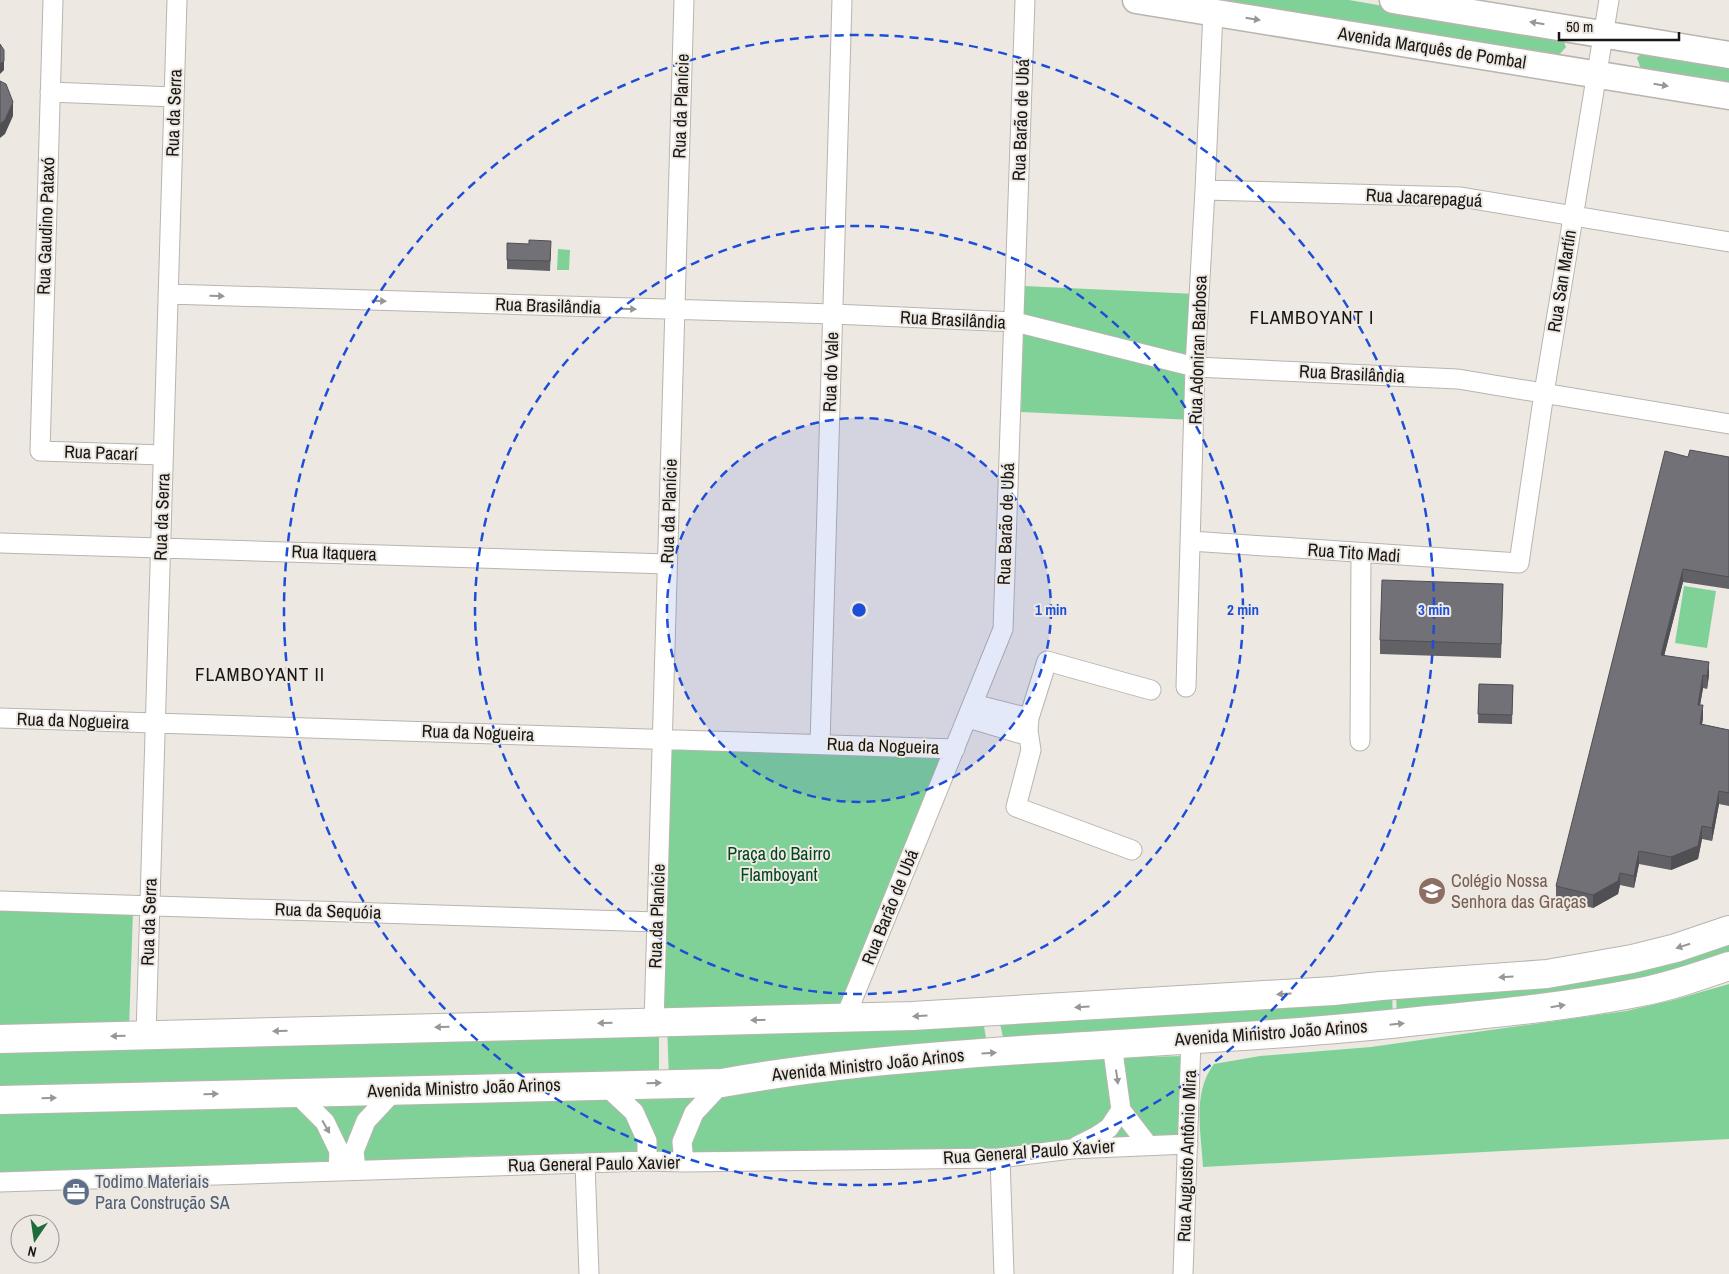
<svg xmlns="http://www.w3.org/2000/svg" width="1729" height="1274" font-family="'Archivo Narrow',sans-serif">
	<style>
		.green { fill: #80d198 }
		.lines { fill: none; stroke-linecap: round; stroke-linejoin: round }
		.street-casing { stroke: #b9b4ae; stroke-width: 21 }
		.secondary-casing { stroke: #b9b4ae; stroke-width: 29 }
		.primary-casing { stroke: #b9b4ae; stroke-width: 30 }
		.street { stroke: #fff; stroke-width: 19 }
		.secondary { stroke: #fff; stroke-width: 26 }
		.primary { stroke: #fff; stroke-width: 28 }
		.wall { fill: #626166 }
		.shaded-wall { fill: #504f53 }
		.building { fill: #727177; stroke: #504f53 }
		.oneway { fill: #989796 }
		.ring { fill: none; stroke: #1d4ed8; stroke-width: 2.5; stroke-dasharray: 9 6 }
		.labels { text-anchor: middle; stroke-width: 4; stroke-linejoin: round; paint-order: stroke }
		.street-label { font-size: 18px; fill: #191715; stroke: #ede8e2 }
		.park-label { font-size: 18px; fill: #034420; stroke: #ede8e2 }
		.education-label { font-size: 18px; fill: #785e54; stroke: #ede8e2; text-anchor: start }
		.service-label { font-size: 18px; fill: #4e5e75; stroke: #ede8e2; text-anchor: start }
		.neighbourhood-label { font-size: 19px; letter-spacing: 1px; fill: #191715; stroke: #ede8e2 }
		.centre { fill: #1d4ed8; stroke: #ede8e2; stroke-width: 2.5 }
		.ring-label { font-size: 15px; text-anchor: middle; font-weight: bold; fill: #1d4ed8; stroke: #ede8e2; stroke-width: 4; stroke-linejoin: round; paint-order: stroke }
	</style>
	<rect width="100%" height="100%" fill="#ede8e2"/>
	<!-- green -->
	<path class="green" d="M1212,0h137l213,37 4,10 -7,8z
		M1645,49l84,14v21l-88,-15 -4,-11z
		M558,249l12,1 -1,20h-12z
		M1024,286l172,8 -3,126 -172,-8z
		M1684,586l32,5 -9,57 -32,-5z
		M662,739l293,10 -110,269 -191,4z
		M0,907l133,4 -4,118 -129,4z
		M1729,932v33l-332,56 -1,-29z
		M1729,984v155l-526,28c-2,-35 -11,-74 11,-103l46,-8 111,-9 255,-36 47,-11z
		M1392,992l1,29 -388,25 -6,-27z
		M983,1021l5,28 -319,31 -2,-56z
		M659,1031v46l-659,13v-42z
		M1184,1056l-6,83 -185,12 -523,5 -106,8 -364,12v-70l873,-35 228,-13z"/>
	<g class="lines">
		<!-- street casing -->
		<g class="street-casing">
			<path id="street" d="M53,0l-13,451 123,4
				M50,92l124,5
				M1205,190l256,7 268,45
				M168,294l665,20 182,8 180,45 263,12 271,45
				M1190,541l329,22 25,-170 65,-393
				M0,543l667,21
				M1186,687l9,-320 10,-177 8,-178
				M973,704l56,14 18,-57 104,29
				M0,718l955,31
				M968,718l61,18
				M1029,718l-1,13 3,19 -15,57 116,43
				M1360,741l1,-188
				M820,744l22,-744
				M0,901l657,21
				M845,1018l158,-389 22,-629
				M654,1022l30,-1022
				M146,1035l31,-1035
				M1112,1044l9,66 27,35
				M604,1084l30,28 13,29v20
				M295,1092l30,30 14,29 -1,20
				M1077,1146l20,-10 12,-8 12,-18
				M1000,1158l4,116
				M684,1162l-2,-20 12,-29 28,-30
				M585,1163l4,111
				M356,1170l-2,-19 12,-30 28,-30
				M0,1182l647,-21 37,1 316,-4 71,-9 117,-5
				M1183,1274l8,-235"/>
		</g>
		<!-- secondary casing -->
		<g class="secondary-casing">
			<path id="secondary" d="M1136,0l593,96
				M1393,0l336,55"/>
		</g>
		<!-- primary casing -->
		<g class="primary-casing">
			<path id="primary" d="M0,1039l912,-23 421,-25 48,-5 166,-12 85,-15 44,-11 53,-18
				M0,1100l722,-17c99,-18 199,-26 299,-33 136,-9 272,-15 407,-30 72,-7 143,-14 213,-28 30,-6 59,-16 88,-26"/>
		</g>
		<!-- street -->
		<use href="#street" class="street"/>
		<!-- secondary -->
		<use href="#secondary" class="secondary"/>
		<!-- primary -->
		<use href="#primary" class="primary"/>
	</g>
	<!-- wall -->
	<path class="wall" d="M507,243l44,7 -1,21 -43,-2z
		M1688,457h41v132l-46,-7 -19,74 45,19 -2,14 -4,-1 -3,17 3,13 -1,6 27,6v76l-10,-2 -7,37 -10,-2 -4,20 -27,11 -32,-6 -5,24 -14,-3 -2,9 -25,14 -37,-9v-13z
		M1503,597l-2,61 -121,-4v-14z
		M1479,684l34,1 -1,39 -34,-1z"/>
	<!-- shaded-wall -->
	<path class="shaded-wall" d="M4,50v20l-4,4v-10z
		M13,102v14l-8,18 -5,4v-14z
		M1683,569v13l-22,86v-13z
		M1709,662v13l-2,14v-13z
		M1703,675v13l-5,29v-12z
		M1703,705v13l-3,19v-13z
		M1719,791v13l-7,37v-13z
		M1702,826v13l-4,20 -27,11v-13z
		M1639,851v13l-5,24v-12z
		M1620,873v12l-2,9 -25,14v-13z"/>
	<!-- building -->
	<path class="building" d="M0,44l4,6v11l-4,3z
		M0,81l6,3 7,18 -8,18 -5,4z
		M529,240l22,1 -1,20 -43,-1v-17l22,1z
		M1690,450l39,7v120l-46,-8 -22,86 48,7 -2,14 -4,-1 -5,30h5l-3,19 29,6v63l-10,-2 -7,37 -10,-2 -4,20 -27,11 -32,-6 -5,25 -14,-3 -2,8 -25,14 -37,-9 109,-435 23,6z
		M1382,580l121,4 -2,60 -121,-4z
		M1479,684l34,1 -1,30 -34,-1z"/>
	<!-- one-way arrows -->
	<defs><path id="oneway-solid" d="M-6-.8H1V-3.2L6.5 0L1 3.2V.8H-6Z" transform="scale(1.25)"/></defs>
	<g class="oneway">
		<use href="#oneway-solid" transform="translate(1253 19) rotate(9)"/>
		<use href="#oneway-solid" transform="translate(1537 23) rotate(-171)"/>
		<use href="#oneway-solid" transform="translate(1661 85) rotate(9)"/>
		<use href="#oneway-solid" transform="translate(217 296) rotate(2)"/>
		<use href="#oneway-solid" transform="translate(379 301) rotate(2)"/>
		<use href="#oneway-solid" transform="translate(629 309) rotate(2)"/>
		<use href="#oneway-solid" transform="translate(1683 946) rotate(162)"/>
		<use href="#oneway-solid" transform="translate(1506 977) rotate(176)"/>
		<use href="#oneway-solid" transform="translate(1284 994) rotate(177)"/>
		<use href="#oneway-solid" transform="translate(1558 1006) rotate(-9)"/>
		<use href="#oneway-solid" transform="translate(1082 1007) rotate(176)"/>
		<use href="#oneway-solid" transform="translate(920 1016) rotate(177)"/>
		<use href="#oneway-solid" transform="translate(758 1020) rotate(179)"/>
		<use href="#oneway-solid" transform="translate(605 1023) rotate(179)"/>
		<use href="#oneway-solid" transform="translate(1397 1024) rotate(-6)"/>
		<use href="#oneway-solid" transform="translate(442 1027) rotate(179)"/>
		<use href="#oneway-solid" transform="translate(280 1031) rotate(179)"/>
		<use href="#oneway-solid" transform="translate(118 1036) rotate(179)"/>
		<use href="#oneway-solid" transform="translate(989 1053) rotate(-4)"/>
		<use href="#oneway-solid" transform="translate(1117 1077) rotate(82)"/>
		<use href="#oneway-solid" transform="translate(654 1083) rotate(-1)"/>
		<use href="#oneway-solid" transform="translate(211 1094) rotate(-1)"/>
		<use href="#oneway-solid" transform="translate(49 1098) rotate(-1)"/>
		<use href="#oneway-solid" transform="translate(326 1127) rotate(60)"/>
	</g>
	<!-- distance rings -->
	<circle cx="859" cy="610" r="192" fill="#1d4ed8" fill-opacity=".12"/>
	<g class="ring">
		<circle cx="859" cy="610" r="192"/>
		<circle cx="859" cy="610" r="384"/>
		<circle cx="859" cy="610" r="575"/>
	</g>
	<!-- icons -->
	<defs>
		<g id="school-disc" transform="scale(1.4375)"><circle r="9.5" fill="#8d6e63" stroke="#ede8e2"/><path d="M0-5L7-2L0 1L-7-2ZM-4 1L0 2.5L4 1V4Q0 6-4 4Z" fill="#fff"/></g>
		<g id="office-disc" transform="scale(1.4375)"><circle r="9.5" fill="#5c6f8a" stroke="#ede8e2"/><path d="M-6-3h4V-5.5h4V-3h4V5H-6ZM-1-4.5V-3h2v-1.5ZM-6 0V1H6V0Z" fill="#fff"/></g>
	</defs>
	<g fill-rule="evenodd">
		<use href="#school-disc" x="1432" y="891"/>
		<use href="#office-disc" x="76" y="1192"/>
	</g>
	<g class="labels">
		<!-- street labels -->
		<g class="street-label">
			<text transform="translate(1432 48) rotate(9)" y="6">Avenida Marquês de Pombal</text>
			<text transform="translate(681 106) rotate(-88)" y="6">Rua da Planície</text>
			<text transform="translate(174 113) rotate(-88)" y="6">Rua da Serra</text>
			<text transform="translate(1021 120) rotate(-88)" y="6">Rua Barão de Ubá</text>
			<text transform="translate(1424 198) rotate(3)" y="6">Rua Jacarepaguá</text>
			<text transform="translate(46 226) rotate(-88)" y="6">Rua Gaudino Pataxó</text>
			<text transform="translate(1562 281) rotate(-81)" y="6">Rua San Martín</text>
			<text transform="translate(548 306) rotate(2)" y="6">Rua Brasilândia</text>
			<text transform="translate(953 320) rotate(3)" y="6">Rua Brasilândia</text>
			<text transform="translate(1198 350) rotate(-88)" y="6">Rua Adoniran Barbosa</text>
			<text transform="translate(831 372) rotate(-88)" y="6">Rua do Vale</text>
			<text transform="translate(1352 374) rotate(3)" y="6">Rua Brasilândia</text>
			<text transform="translate(101 453) rotate(2)" y="6">Rua Pacarí</text>
			<text transform="translate(669 511) rotate(-88)" y="6">Rua da Planície</text>
			<text transform="translate(162 517) rotate(-88)" y="6">Rua da Serra</text>
			<text transform="translate(1006 524) rotate(-88)" y="6">Rua Barão de Ubá</text>
			<text transform="translate(334 553) rotate(2)" y="6">Rua Itaquera</text>
			<text transform="translate(1354 553) rotate(4)" y="6">Rua Tito Madi</text>
			<text transform="translate(73 721) rotate(2)" y="6">Rua da Nogueira</text>
			<text transform="translate(478 733) rotate(2)" y="6">Rua da Nogueira</text>
			<text transform="translate(883 746) rotate(2)" y="6">Rua da Nogueira</text>
			<text transform="translate(890 907) rotate(-68)" y="6">Rua Barão de Ubá</text>
			<text transform="translate(328 911) rotate(2)" y="6">Rua da Sequóia</text>
			<text transform="translate(657 916) rotate(-88)" y="6">Rua da Planície</text>
			<text transform="translate(149 922) rotate(-88)" y="6">Rua da Serra</text>
			<text transform="translate(1271 1033) rotate(-4)" y="6">Avenida Ministro João Arinos</text>
			<text transform="translate(868 1065) rotate(-6)" y="6">Avenida Ministro João Arinos</text>
			<text transform="translate(464 1088) rotate(-2)" y="6">Avenida Ministro João Arinos</text>
			<text transform="translate(1029 1152) rotate(-4)" y="6">Rua General Paulo Xavier</text>
			<text transform="translate(1187 1156) rotate(-88)" y="6">Rua Augusto Antônio Mira</text>
			<text transform="translate(594 1164) rotate(-1)" y="6">Rua General Paulo Xavier</text>
		</g>
		<!-- park labels -->
		<g class="park-label">
			<text x="779" y="860">Praça do Bairro<tspan x="779" dy="21">Flamboyant</tspan></text>
		</g>
		<!-- education labels -->
		<g class="education-label">
			<text x="1451" y="887">Colégio Nossa<tspan x="1451" dy="21">Senhora das Graças</tspan></text>
		</g>
		<!-- service labels -->
		<g class="service-label">
			<text x="95" y="1188">Todimo Materiais<tspan x="95" dy="21">Para Construção SA</tspan></text>
		</g>
		<!-- neighbourhood labels -->
		<g class="neighbourhood-label">
			<text x="1312" y="324">FLAMBOYANT I</text>
			<text x="260" y="681">FLAMBOYANT II</text>
		</g>
	</g>
	<circle cx="859" cy="610" r="8" class="centre"/>
	<g class="ring-label">
		<text x="1051" y="615">1 min</text>
		<text x="1243" y="615">2 min</text>
		<text x="1434" y="615">3 min</text>
	</g>
	<!-- north arrow -->
	<g transform="translate(35 1239) rotate(193)"><circle r="24" fill="#ede8e2" stroke="#989490"/>
	<path d="M0-4L9 19L0 12L-9 19Z" fill="#1d6c3c"/>
	<text y="-8" font-size="14" font-weight="bold" text-anchor="middle" fill="#191715">N</text>
	</g>
	<!-- scale -->
	<path d="M1559 32v8h120v-8" fill="none" stroke="#191715" stroke-width="2.5"/>
	<text x="1566" y="32" font-size="15" fill="#191715" stroke="#ede8e2" stroke-width="4" paint-order="stroke">50 m</text>
</svg>
